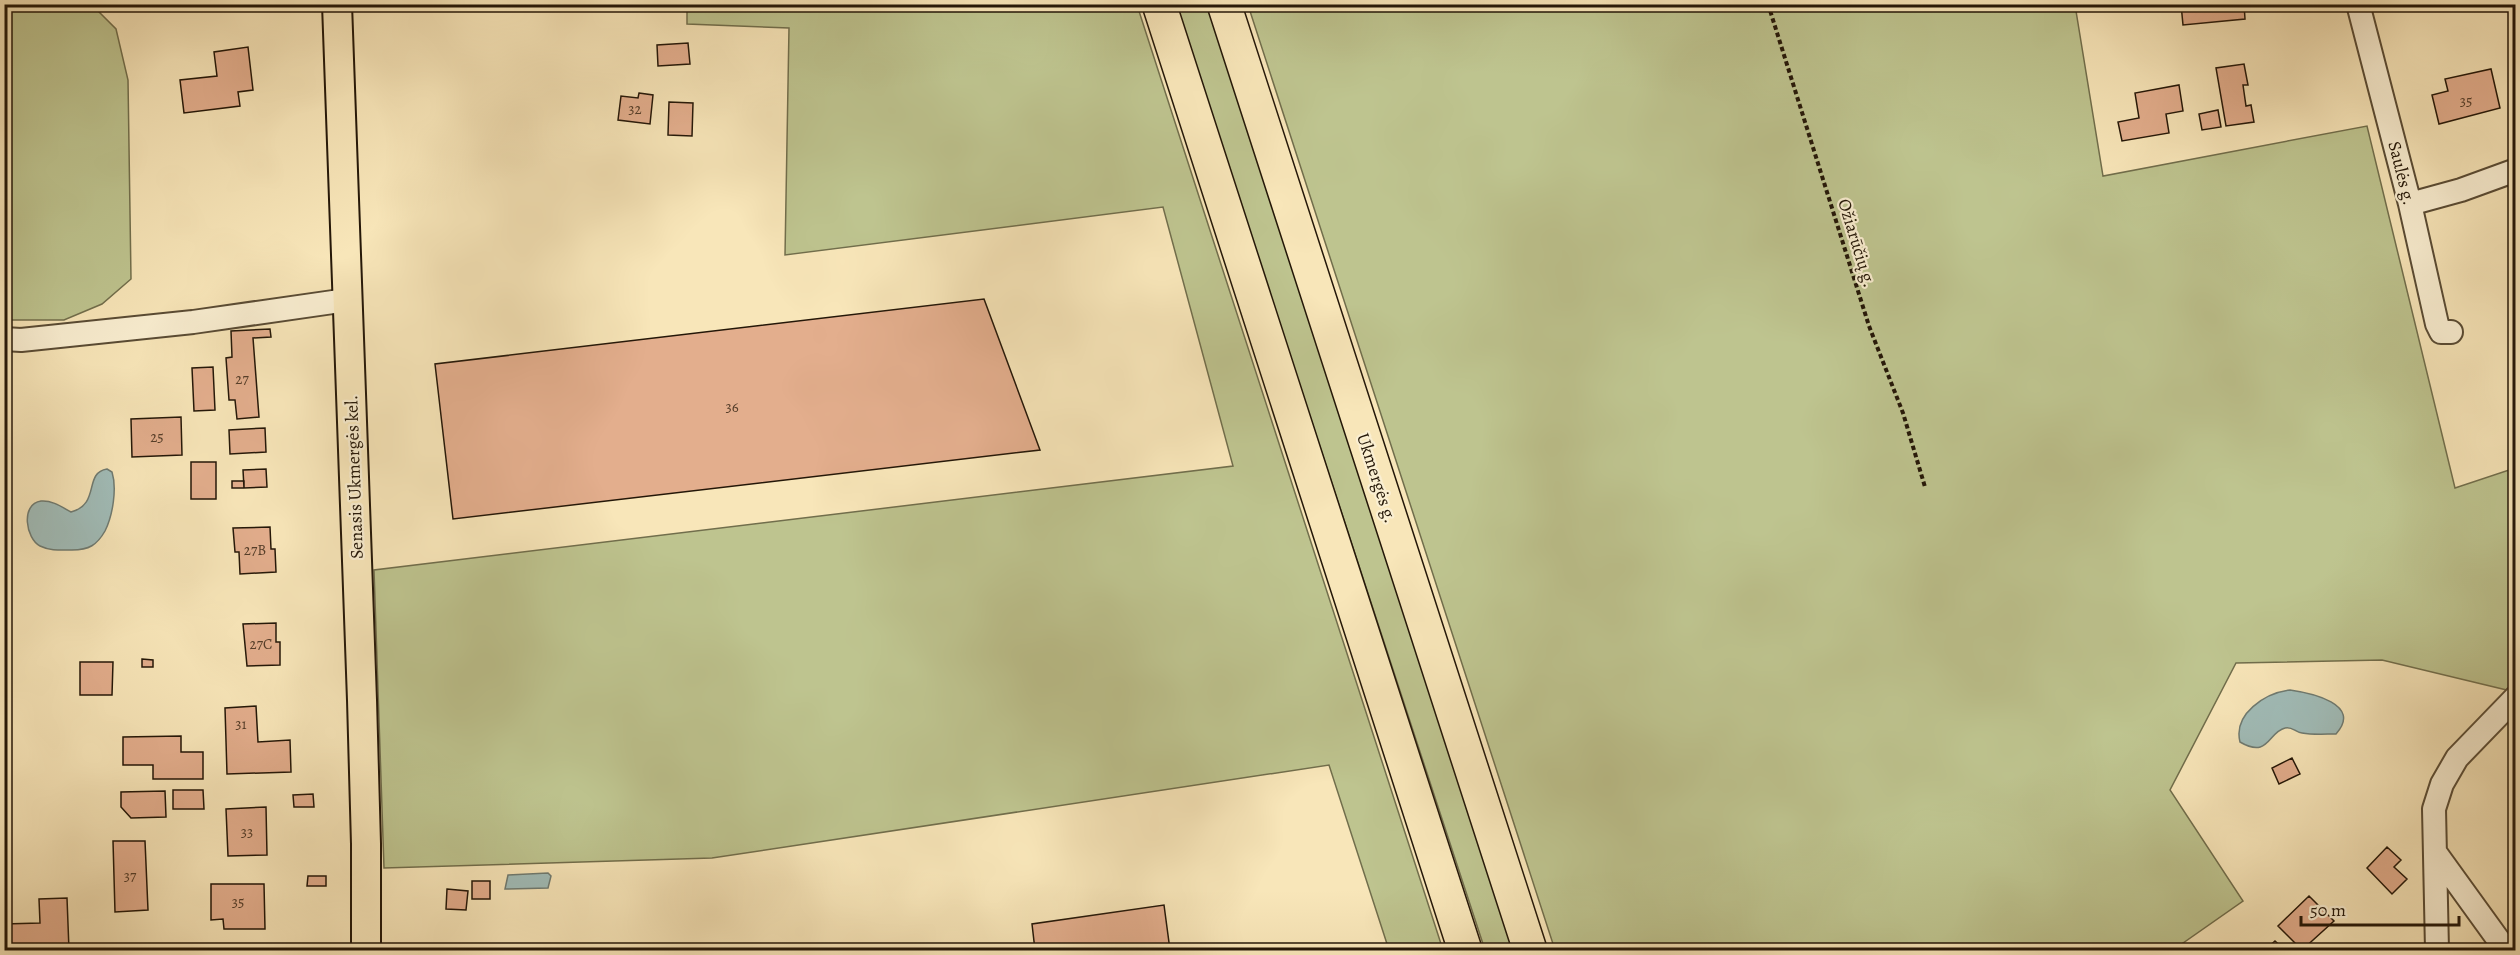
<svg xmlns="http://www.w3.org/2000/svg" width="2520" height="955" font-family="Alegreya,serif">
	<style>
		.green { fill: #bec48f; stroke: #716e4c; stroke-width: 1.5 }
		.water { fill: #a1bdb9; stroke: #6f7b72; stroke-width: 1.5 }
		.building { fill: #e3ae8d; stroke: #241708; stroke-width: 1.5 }
		.lines { fill: none; stroke-linecap: round; stroke-linejoin: round }
		.minor-casing { stroke: #594b34; stroke-width: 26 }
		.major-casing { stroke: #241708; stroke-width: 32 }
		.highway-casing { stroke: #241708; stroke-width: 36 }
		.path { stroke: #241708; stroke-width: 4; stroke-dasharray: 4.5 3; stroke-linecap: butt }
		.minor { stroke: #faefd2; stroke-width: 22 }
		.major { stroke: #f8e6b9; stroke-width: 28 }
		.highway { stroke: #f8e6b9; stroke-width: 33 }
		.labels { text-anchor: middle; stroke-width: 4.5; stroke-linejoin: round; paint-order: stroke }
		.number-label { font-size: 15px; fill: #543d29 }
		.street-label { font-size: 18px; fill: #241708; stroke: #faefd2 }
	</style>
	<rect width="100%" height="100%" fill="#f8e6b9"/>
	<filter id="stains"><feTurbulence type="fractalNoise" baseFrequency=".00333" numOctaves="4"/><feColorMatrix values="0 0 0 0 .2 0 0 0 0 .09 0 0 0 0 .02 0 0 0 .5 -.17"/></filter>
	<radialGradient id="worn" r=".72"><stop offset=".6" stop-color="#630" stop-opacity="0"/><stop offset="1" stop-color="#630" stop-opacity=".3"/></radialGradient>
	<!-- green -->
	<path class="green" d="M5,4l87,1 24,24 12,51 3,199 -29,25 -38,16h-59z
		M687,5h450l306,945h-54l-60,-185 -617,93 -328,10 -10,-298 859,-104 -70,-259 -378,48 4,-227 -102,-4z
		M1175,5h32l308,945h-30z
		M1248,5h827l28,171 264,-50 88,362 60,-20v224l-133,-32 -146,3 -66,127 73,111 -70,49h-618z"/>
	<!-- water -->
	<path class="water" d="M107,469l5,3c5,16 1,43 -7,59 -8,14 -16,19 -33,19 -11,0 -22,1 -32,-4 -14,-7 -20,-42 1,-45 11,-1 21,6 30,11 30,-8 12,-39 36,-43z
		M2290,690c21,3 73,14 46,44 -11,0 -23,1 -34,-1 -7,-1 -10,-7 -17,-5 -17,4 -16,31 -45,14 -7,-28 25,-49 50,-52z
		M548,873l3,3 -3,12 -43,1 3,-14z"/>
	<!-- building -->
	<path class="building" d="M2181,4h63l1,15 -62,6z
		M688,43l2,21 -32,2 -1,-21z
		M248,47l5,43 -15,2 2,14 -56,7 -4,-33 37,-4 -3,-24z
		M2244,64l4,21h-5l3,21 5,-1 3,17 -28,4 -10,-58z
		M2491,69l9,39 -61,16 -7,-29 16,-4 -3,-12z
		M2179,85l4,26 -17,3 3,19 -47,8 -4,-19 21,-4 -4,-25z
		M639,93l14,2 -3,29 -32,-4 3,-24 17,2z
		M669,102l24,1 -1,33 -24,-1z
		M2218,110l3,17 -19,3 -3,-16z
		M984,299l56,151 -587,69 -18,-155z
		M270,329l1,8 -18,1 6,79 -22,2 -2,-19h-6l-3,-42 6,-1 -1,-26z
		M213,367l2,43 -21,1 -2,-43z
		M181,417l1,38 -50,2 -1,-38z
		M265,428l1,24 -36,2 -1,-24z
		M191,462h25v37h-25z
		M266,469l1,18 -23,1 -1,-18z
		M232,481h12v7h-12z
		M270,527l1,22h4l1,23 -36,2 -1,-22h-4l-2,-24z
		M276,623v19h4v23l-33,1 -4,-42z
		M142,659l11,1v7h-11z
		M80,662h33l-1,33h-32z
		M256,706l2,36 32,-2 1,32 -64,2 -2,-66z
		M181,736v16h22v27h-50v-14h-30v-28z
		M2292,758l8,16 -21,10 -7,-16z
		M173,790h30l1,19h-31z
		M165,791l1,26 -35,1 -10,-11v-15z
		M313,794l1,13h-20l-1,-12z
		M266,807l1,48 -39,1 -2,-47z
		M113,841h32l3,69 -33,2z
		M2387,847l14,13 -7,7 13,12 -15,15 -25,-26z
		M308,876h18v10h-19z
		M472,881h18v18h-18z
		M211,884h53l1,45h-41l-1,-10 -12,1z
		M447,889l21,2 -2,19 -20,-1z
		M2309,896l25,25 -32,29 -24,-24z
		M67,898l2,52h-64l-1,-26 36,-1 -1,-24z
		M1164,905l6,45h-135l-3,-26z
		M2275,941l10,9 -19,-1z"/>
	<g class="lines">
		<!-- minor casing -->
		<g class="minor-casing">
			<path id="minor" d="M2358,4l52,200 27,120 4,8h10
				M2410,204l51,-14 55,-20
				M4,339l17,1 172,-18 154,-22
				M2435,852l65,90 9,8
				M2437,950l-3,-141 8,-25 15,-26 59,-61"/>
		</g>
		<!-- major casing -->
		<g class="major-casing">
			<path id="major" d="M337,4l25,696 4,144v106"/>
		</g>
		<!-- highway casing -->
		<g class="highway-casing">
			<path id="highway" d="M1159,4l306,946
				M1224,4l306,946"/>
		</g>
		<!-- path -->
		<path class="path" d="M1768,4l101,322 34,87 22,74"/>
		<!-- minor -->
		<use href="#minor" class="minor"/>
		<!-- major -->
		<use href="#major" class="major"/>
		<!-- highway -->
		<use href="#highway" class="highway"/>
	</g>
	<g class="labels">
		<!-- number labels -->
		<g class="number-label">
			<text x="2466" y="106">35</text>
			<text x="635" y="114">32</text>
			<text x="242" y="384">27</text>
			<text x="732" y="412">36</text>
			<text x="157" y="442">25</text>
			<text x="255" y="555">27B</text>
			<text x="261" y="649">27C</text>
			<text x="241" y="729">31</text>
			<text x="247" y="837">33</text>
			<text x="130" y="881">37</text>
			<text x="238" y="907">35</text>
		</g>
		<!-- street labels -->
		<g class="street-label">
			<text transform="translate(2402 173) rotate(76)" y="6">Saulės g.</text>
			<text transform="translate(1857 243) rotate(73)" y="6">Ožiarūčių g.</text>
			<text transform="translate(354 477) rotate(-92)" y="6">Senasis Ukmergės kel.</text>
			<text transform="translate(1377 478) rotate(72)" y="6">Ukmergės g.</text>
		</g>
	</g>
	<!-- margin -->
	<rect width="2520" height="955" fill="none" stroke="#f8e6b9" stroke-width="24"/>
	<rect x="6" y="6" width="2508" height="943" fill="none" stroke="#241708" stroke-width="3"/>
	<rect x="12" y="12" width="2496" height="931" fill="none" stroke="#241708" stroke-width="1.5"/>
	<!-- scale -->
	<path d="M2301 916v9h158v-9" fill="none" stroke="#241708" stroke-width="3"/>
	<text x="2310" y="916" font-size="18" fill="#241708" stroke="#faefd2" stroke-width="4.5" paint-order="stroke">50 m</text>
	<rect width="100%" height="100%" filter="url(#stains)"/>
	<rect width="100%" height="100%" fill="url(#worn)"/>
</svg>
